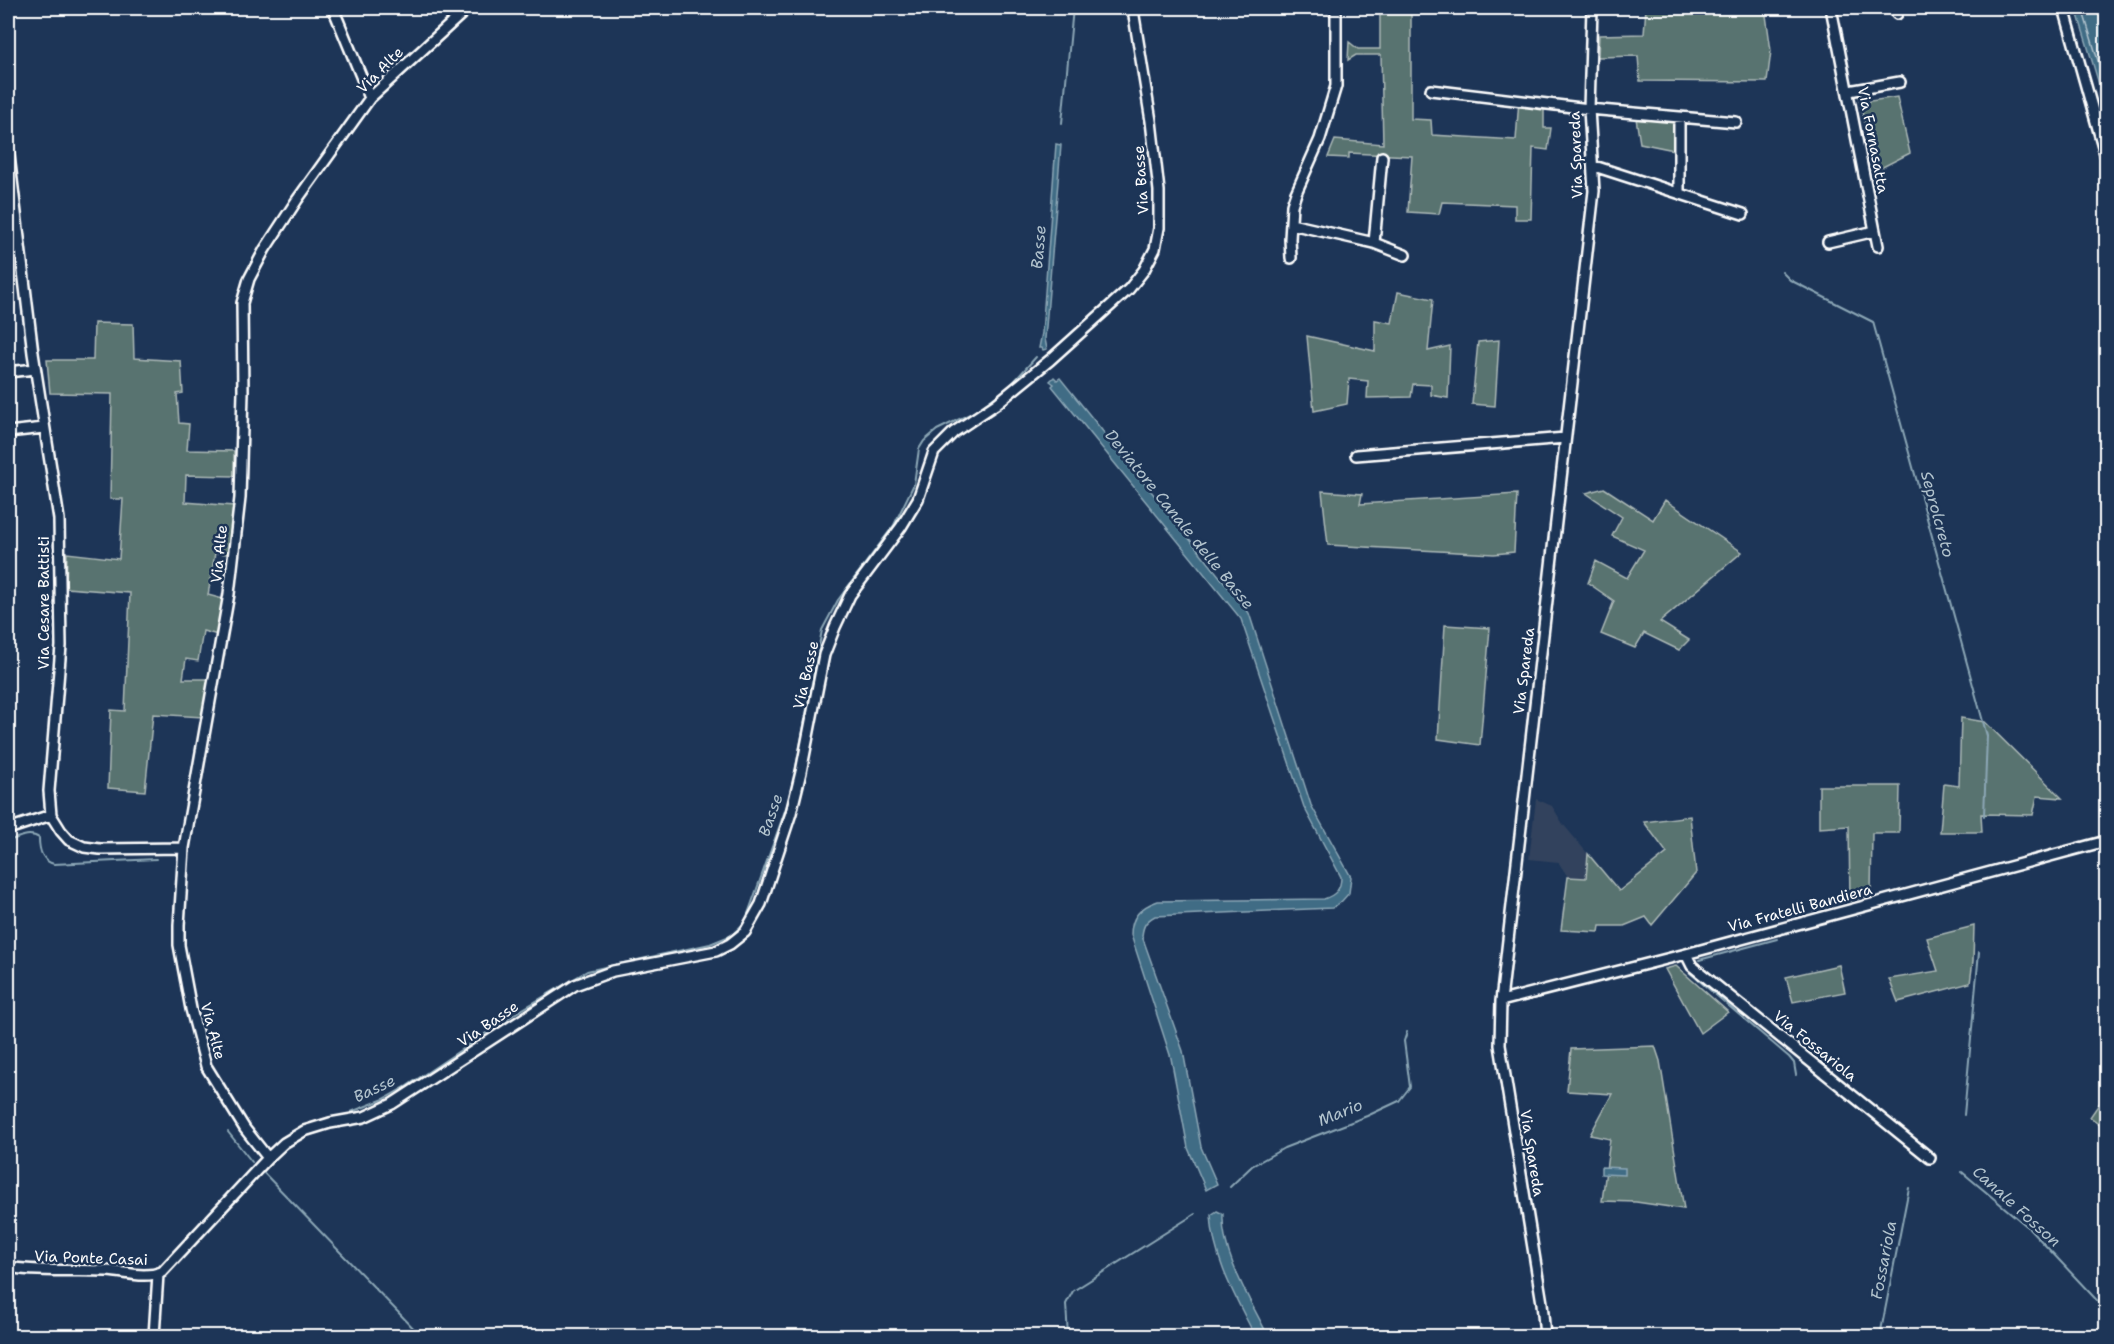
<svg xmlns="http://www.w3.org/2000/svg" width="2114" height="1344" font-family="'Shantell Sans',sans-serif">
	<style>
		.built { fill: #31425d }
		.green { fill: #59736f; stroke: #acb9b7; stroke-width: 1.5 }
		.water { fill: #406c85; stroke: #8ca7b6; stroke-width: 1.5 }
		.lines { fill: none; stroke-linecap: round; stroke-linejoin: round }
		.shore { stroke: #b3c4ce; stroke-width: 1.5 }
		.stream { stroke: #8ca7b6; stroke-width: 2 }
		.street-casing { stroke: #fff; stroke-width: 14 }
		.street { stroke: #1d3557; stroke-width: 9 }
		.labels { text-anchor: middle; stroke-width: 5; stroke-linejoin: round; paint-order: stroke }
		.street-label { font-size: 15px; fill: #fff; stroke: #1d3557 }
		.water-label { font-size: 16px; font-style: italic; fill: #b3c4ce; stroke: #1d3557 }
	</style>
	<rect width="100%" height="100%" fill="#1d3557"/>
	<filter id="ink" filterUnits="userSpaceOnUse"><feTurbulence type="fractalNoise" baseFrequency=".0167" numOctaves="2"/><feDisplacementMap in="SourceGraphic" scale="12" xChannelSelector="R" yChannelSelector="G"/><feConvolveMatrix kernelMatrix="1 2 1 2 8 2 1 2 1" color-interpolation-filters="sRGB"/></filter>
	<g filter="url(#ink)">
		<!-- built -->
		<path class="built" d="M1536,799l16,7 11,18 25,30 -2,24 -18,-1 -10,-15 -29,-3z"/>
		<!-- green -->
		<path class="green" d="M1380,8h31v111l20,1 1,15 84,5 3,-40 25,6v22h7l-3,22 -15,-2 -2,71h-16v-14l-73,-3 -3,12 -31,-2 4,-56 -63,-3v5l-21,-1 7,-17 48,4 -2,-89h-25l-8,5 1,-18 9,7h22z
			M1646,8h119l6,43 -4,31 -127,-1 -2,-25 -40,1 1,-22 45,-1z
			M1859,97l3,1 2,4 33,-5 13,56 -35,18z
			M1636,118l37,3 1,29 -34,-7z
			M1398,292l35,7 -5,52 22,-5 -2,52 -17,-3v-10l-18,-1 -2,13 -44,1 1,-17 -19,-2 -2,25 -33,7 -7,-75 68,15v-31l17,3z
			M94,323l39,1 1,34 47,3 2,32 -6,1 2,29 10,1 -2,26 47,1v25l-48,-1 -1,27 49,4 -6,48 -13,-1 -7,42 15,4 -5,36 -15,-4 -5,30 -12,-2 -3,20h27l-7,38 -50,-3 -8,77 -37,-3 3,-78 14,1 5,-118 -64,-5 1,-35 52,6 4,-60h-13l2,-105 -62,-1 -3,-33h46z
			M1499,340l-4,66 -23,-2 6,-62z
			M1604,488l49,32 12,-20 77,52 -82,70 29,18 -10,10 -35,-17 -9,15 -34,-14 13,-33 -26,-18 8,-22 31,17 17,-28 -32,-14 10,-19 -36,-24z
			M1322,491l40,3 -2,10 157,-10 -3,58 -20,2 -166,-9z
			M1445,625l45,3 -10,117 -42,-6z
			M1961,718l24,4 77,76 -25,-2 -4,19 -52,-1 1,18h-42l4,-48 15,2z
			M1819,786h81l-1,47h-27l-1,62 -21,6 -1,-75 -30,2z
			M1690,816l6,57 -44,52 -6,-8 -22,9h-24l-1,6 -38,-2 7,-53 18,1 2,-24 31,37 48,-38 -23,-31z
			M1974,926l-1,35 -3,22 -72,19 -9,-23 49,-8 -11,-33z
			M1839,965l6,27 -52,10 -7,-25z
			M1676,966l52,46 -28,21 -35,-64z
			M1655,1046l5,15 24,148 -48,-7 -34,-1 8,-62 -20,-4 22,-41 -45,-3 4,-42z
			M2106,1094v34l-16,-11z"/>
		<!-- water -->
		<path class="water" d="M2076,8h30v99z
			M1056,144l5,1 -16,194 2,10 -4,1 -1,-2h-3l3,-15z
			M1054,377l3,3 3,-2 189,235 62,192 40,72 -2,16 -8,9 -9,6 -177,8c-9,5 -12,9 -13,20l41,115 18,96 16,37 -11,6 -18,-42 -17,-90 -40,-123c0,-18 9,-28 27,-34l166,-2c11,-4 17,-9 17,-22l-37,-70 -63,-188 -189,-233 2,-2 -4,-3z
			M1601,1167l24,1v7l-24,-1z
			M1217,1211l6,3c-2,40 28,87 45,122h-13c-19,-38 -42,-77 -44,-121z"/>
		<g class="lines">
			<!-- shore -->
			<path class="shore" d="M2082,8l24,79"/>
			<!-- stream -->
			<path class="stream" d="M1062,123l11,-115
				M1782,272l8,8 83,42 114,414 -3,80
				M8,841c10,-3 21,-10 31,-3 0,13 3,23 15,26l102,-5
				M1699,960l78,-21
				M1690,973l99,84 5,6 2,12
				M351,1112l33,-13 23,-13 109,-73 71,-42 123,-27 22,-9 13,-13 46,-128 31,-164 16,-30 56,-75 20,-41 5,-35 5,-8 13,-11 37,-18 36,-26 26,-29
				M1964,1115l15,-163
				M228,1132l24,30
				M1962,1172l67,56 77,82
				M264,1173l157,163
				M1230,1187l22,-21 32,-18 83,-32 32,-15 11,-14 -6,-46 3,-9
				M1068,1336l-2,-32 7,-13 122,-77
				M1880,1336l29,-148"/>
			<!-- street casing -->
			<g class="street-casing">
				<path id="street" d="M333,8l37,90
					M1896,8l1,6
					M2064,8l42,149
					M1431,90l158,19 147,13
					M1849,91l51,-9
					M1679,117v76
					M8,147l25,206 26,166 2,127 -12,145 2,24 10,16 8,9 15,7 16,2 84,-1
					M1594,166l149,48
					M1291,224l83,19 31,12
					M1875,231l3,15
					M1828,242l47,-11 -44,-223
					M1374,243l8,-86
					M1291,258l-1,-19 2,-34 4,-12 24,-54 16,-53v-78
					M8,372l27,-3
					M8,432l36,-4
					M1356,455l209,-17
					M8,829l43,-14
					M1686,954l6,12 238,192
					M1501,1001l185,-47 420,-113
					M268,1158l-23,-29 -39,-63 -15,-57 -12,-64v-20l5,-77 45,-254 11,-96 3,-106 -1,-89 7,-24 16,-30 32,-49 73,-102 98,-90
					M8,1267c32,6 65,2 99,4 19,1 37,8 55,1l106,-114 16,-15 20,-12 26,-8 34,-6 28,-13 183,-119 38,-14 103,-20 14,-7 15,-12 16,-28 30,-91 10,-41 23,-117 11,-28 15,-32 51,-68 17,-28 16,-47 20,-20 42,-28 54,-44 79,-71 15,-19 11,-21 4,-21v-37l-8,-70 -17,-105 1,-8
					M154,1336l4,-62
					M1545,1336l-3,-33 -42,-258 1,-44 93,-810 -5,-82 3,-101"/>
			</g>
			<!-- street -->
			<use href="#street" class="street"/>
		</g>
	</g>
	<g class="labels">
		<!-- street labels -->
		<g class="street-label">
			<text transform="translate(380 70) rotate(-45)" y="5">Via Alte</text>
			<text transform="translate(1873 140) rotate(79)" y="5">Via Fornasatta</text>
			<text transform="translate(1576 155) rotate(-92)" y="5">Via Spareda</text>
			<text transform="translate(1141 180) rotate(-94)" y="5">Via Basse</text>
			<text transform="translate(219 554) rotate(-84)" y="5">Via Alte</text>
			<text transform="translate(44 603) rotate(-90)" y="5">Via Cesare Battisti</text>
			<text transform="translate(1524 671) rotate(-83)" y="5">Via Spareda</text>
			<text transform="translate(806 675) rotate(-77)" y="5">Via Basse</text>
			<text transform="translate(1800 908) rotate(-15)" y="5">Via Fratelli Bandiera</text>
			<text transform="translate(488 1024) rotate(-34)" y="5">Via Basse</text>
			<text transform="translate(213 1031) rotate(75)" y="5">Via Alte</text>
			<text transform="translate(1815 1046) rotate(39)" y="5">Via Fossariola</text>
			<text transform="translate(1532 1153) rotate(81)" y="5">Via Spareda</text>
			<text transform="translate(91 1258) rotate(2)" y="5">Via Ponte Casai</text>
		</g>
		<!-- water labels -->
		<g class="water-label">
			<text transform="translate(1038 247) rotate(-85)" y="6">Basse</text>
			<text transform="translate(1938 514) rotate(75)" y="6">Seprolcreto</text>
			<text transform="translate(1180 519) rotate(51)" y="6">Deviatore Canale delle Basse</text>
			<text transform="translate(770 815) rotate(-71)" y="6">Basse</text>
			<text transform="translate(374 1088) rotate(-25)" y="6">Basse</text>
			<text transform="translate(1340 1112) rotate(-22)" y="6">Mario</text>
			<text transform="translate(2017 1206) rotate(42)" y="6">Canale Fosson</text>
			<text transform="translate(1883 1260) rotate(-79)" y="6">Fossariola</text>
		</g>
	</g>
	<!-- margin -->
	<rect width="2114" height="1344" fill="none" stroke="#1d3557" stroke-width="30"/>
	<rect x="15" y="15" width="2084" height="1314" fill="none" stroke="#fff" stroke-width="2" filter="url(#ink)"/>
</svg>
